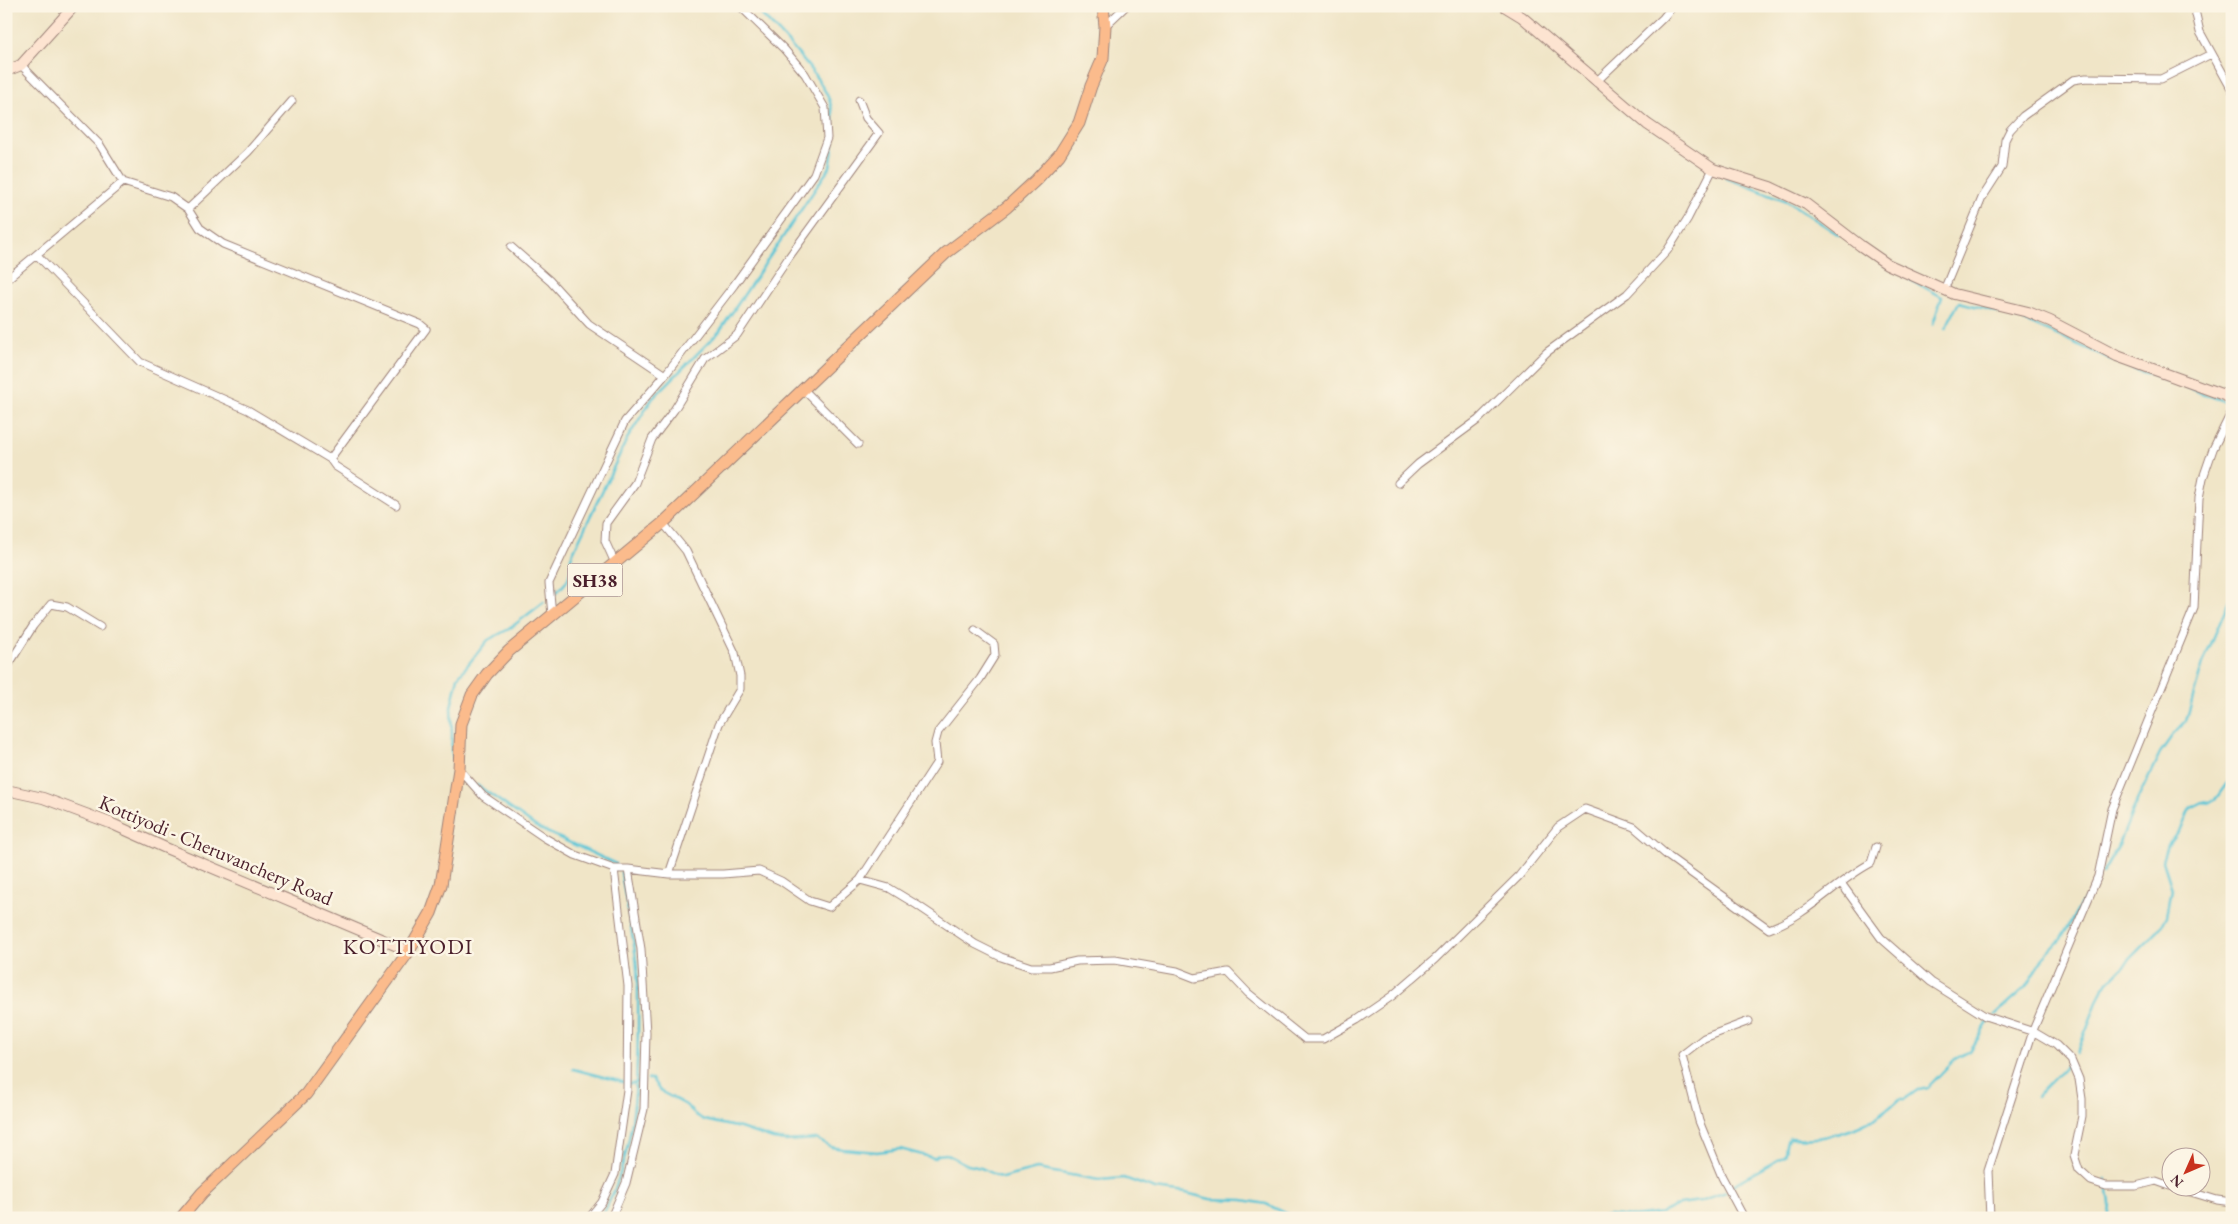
<svg xmlns="http://www.w3.org/2000/svg" width="2238" height="1224" font-family="'EB Garamond',serif">
	<style>
		.lines { fill: none; stroke-linecap: round; stroke-linejoin: round }
		.stream { stroke: #5bc5d6; stroke-width: 2.5 }
		.street-casing { stroke: #9d8279; stroke-width: 9 }
		.secondary-casing { stroke: #9d8279; stroke-width: 12 }
		.primary-casing { stroke: #9d8279; stroke-width: 13 }
		.street { stroke: #fff; stroke-width: 7 }
		.secondary { stroke: #fde4d1; stroke-width: 10 }
		.primary { stroke: #fbbb8c; stroke-width: 11 }
		.labels { text-anchor: middle; stroke-width: 5; stroke-linejoin: round; paint-order: stroke }
		.shield { fill: #fcf5e5; stroke: #7f5f63; stroke-width: 1 }
		.shield-label { font-size: 19px; font-weight: bold; fill: #4a1f2b }
		.street-label { font-size: 20px; fill: #4a1f2b; stroke: #fcf5e5 }
		.quarter-label { font-size: 22px; letter-spacing: 1px; fill: #4a1f2b; stroke: #fcf5e5 }
	</style>
	<rect width="100%" height="100%" fill="#fcf5e5"/>
	<filter id="ink" filterUnits="userSpaceOnUse"><feTurbulence type="fractalNoise" baseFrequency=".02" numOctaves="2"/><feDisplacementMap in="SourceGraphic" scale="10" xChannelSelector="R" yChannelSelector="G"/><feConvolveMatrix kernelMatrix="1 2 1 2 8 2 1 2 1" color-interpolation-filters="sRGB"/></filter>
	<filter id="wash" filterUnits="userSpaceOnUse"><feTurbulence type="fractalNoise" baseFrequency=".0096" numOctaves="4" result="noise"/><feDisplacementMap in="SourceGraphic" scale="20" xChannelSelector="R" yChannelSelector="G"/><feGaussianBlur stdDeviation="1.12" result="paint"/><feColorMatrix in="noise" values="0 0 0 0 0 0 0 0 0 0 0 0 0 0 0 0 0 1.4 0 .05"/><feComposite in="paint" operator="in"/></filter>
	<g filter="url(#wash)">
		<rect width="100%" height="100%" fill="#f0e5c7"/>
		<g class="lines">
			<!-- stream -->
			<path class="stream" d="M1726,178l61,23 52,34
				M1909,279l33,18 -9,27
				M1945,329l14,-27 54,14 125,55c31,8 60,22 90,31
				M553,595c15,-12 19,-19 18,-38l56,-118 25,-40 67,-67 111,-165c4,-18 5,-42 1,-61 -5,-27 -58,-80 -78,-100
				M454,760l-3,-10 1,-14 -1,-29 7,-30 30,-37 21,-11 35,-27
				M477,785l61,43 78,36
				M2102,874l17,-29 15,-38 26,-54 12,-17 14,-15 17,-58 29,-69
				M1995,1015l30,-27 18,-30 18,-19 24,-41
				M2077,1053l26,-66 57,-58 7,-13 5,-27 -9,-28 5,-16 15,-20 7,-17 12,-6 8,1 5,-3 17,-24
				M573,1069l57,15 13,-2
				M648,1079h4l8,12 26,14 8,9 10,6 36,8 33,11 12,2 31,-2 15,8 12,2 34,3 23,-3 34,9 4,-3 8,-1 22,11 13,3 21,10 35,-9 62,11 25,-2 31,11 31,4 24,6 33,1 23,4 30,14
				M2036,1097l32,-33
				M2106,1179c1,18 7,19 2,39
				M1731,1188l12,-9 40,-22c5,-6 0,-13 6,-19 9,0 18,1 27,0 32,-4 60,-16 83,-39h6l14,-10 9,-2 27,-28 15,-8 19,-30
				M601,1218c32,-57 36,-124 37,-188 0,-23 1,-48 -2,-72 -4,-28 -10,-57 -15,-86
				M1596,1218l12,-3 25,2 28,-4 19,-9 20,-3 26,-9"/>
		</g>
	</g>
	<g filter="url(#ink)">
		<g class="lines">
			<!-- street casing -->
			<g class="street-casing">
				<path id="street" d="M2194,6l6,26 32,58
					M1105,26l21,-20
					M21,65l79,80 23,37 48,15 17,12 12,19 23,16 197,80 6,5 -96,130
					M1596,82l67,-64 10,-12
					M188,209l60,-57 44,-51
					M511,247l39,34 39,43 76,51
					M37,255l103,107 108,48 82,49 5,7 61,39
					M6,280l117,-98
					M1944,290l38,-92 20,-31 3,-27 5,-10 13,-14 50,-36 13,-2 75,1 50,-25
					M802,388l56,56
					M1398,483l20,-19 60,-44 69,-68 80,-58 40,-43 21,-33 25,-49
					M663,523l23,28 49,102 5,23v13l-21,35 -50,150
					M615,563l-10,-22 1,-18 29,-40 17,-44 22,-29 31,-51 32,-24 52,-78 90,-124 -13,-15 -7,-18
					M552,615l-3,-32 76,-162 40,-46 69,-90 80,-111 13,-36 -2,-30 -20,-34 -21,-25 -44,-43
					M6,669l27,-43 18,-22 16,3 33,20
					M459,769l24,27 62,42 30,17 39,14h14l41,5h54l36,-3 22,10 29,20 19,6 31,-27 29,8 28,17 58,39 26,13 30,10h19l27,-6 38,-1 62,11 18,7 33,-6 20,21 57,46h18l34,-19 35,-24 43,-37 84,-83 39,-49 27,-18 49,18 35,30 100,72c39,-14 66,-47 102,-66l5,-16
					M860,880l77,-118 -2,-19 3,-11 42,-53 15,-24 -1,-11 -19,-14
					M1841,883l40,55 50,44 54,34 49,16 22,13 15,15 8,19 3,20v17l-8,39 5,15 12,11 15,5h30l20,-5 14,5
					M2171,1186l46,14 15,2
					M589,1218l13,-16 13,-28 12,-84 1,-104 -14,-117
					M611,1218l15,-35 18,-74 2,-76 -5,-84 -13,-80
					M1744,1218l-22,-41 -23,-56 -17,-66 22,-17 45,-17
					M1990,1218l-2,-47 46,-143 64,-152 14,-67 82,-201 5,-110 4,-20 10,-29 19,-38"/>
			</g>
			<!-- secondary casing -->
			<g class="secondary-casing">
				<path id="secondary" d="M1504,6l18,11 125,107 66,45 57,18 36,17 55,42 26,18 67,30 74,18 22,9 67,35 115,42
					M6,71l15,-6 53,-59
					M6,790l37,8 67,25 58,26 241,102"/>
			</g>
			<!-- primary casing -->
			<g class="primary-casing">
				<path id="primary" d="M181,1218l21,-25 104,-99 103,-143 22,-38 10,-28 18,-116 2,-45 11,-29 15,-21 22,-23 154,-128 283,-270 61,-46 29,-27 23,-25 20,-32 12,-37 12,-28 2,-32 -2,-20"/>
			</g>
			<!-- street -->
			<use href="#street" class="street"/>
			<!-- secondary -->
			<use href="#secondary" class="secondary"/>
			<!-- primary -->
			<use href="#primary" class="primary"/>
		</g>
	</g>
	<g class="labels">
		<!-- shield labels -->
		<rect class="shield" x="567.5" y="563.5" width="55" height="33" rx="4"/>
		<g class="shield-label">
			<text x="595" y="587">SH38</text>
		</g>
		<!-- street labels -->
		<g class="street-label">
			<text transform="translate(216 850) rotate(23)" y="7">Kottiyodi - Cheruvanchery Road</text>
		</g>
		<!-- quarter labels -->
		<g class="quarter-label">
			<text x="408" y="954">KOTTIYODI</text>
		</g>
	</g>
	<!-- margin -->
	<rect width="2238" height="1224" fill="none" stroke="#fcf5e5" stroke-width="25"/>
	<!-- north arrow -->
	<g transform="translate(2186 1172) rotate(225)"><circle r="24" fill="#fcf5e5" stroke="#b59f9b"/>
	<path d="M0-4L9 19L0 12L-9 19Z" fill="#c8321e"/>
	<text y="-8" font-size="14" font-weight="bold" text-anchor="middle" fill="#4a1f2b">N</text>
	</g>
</svg>
